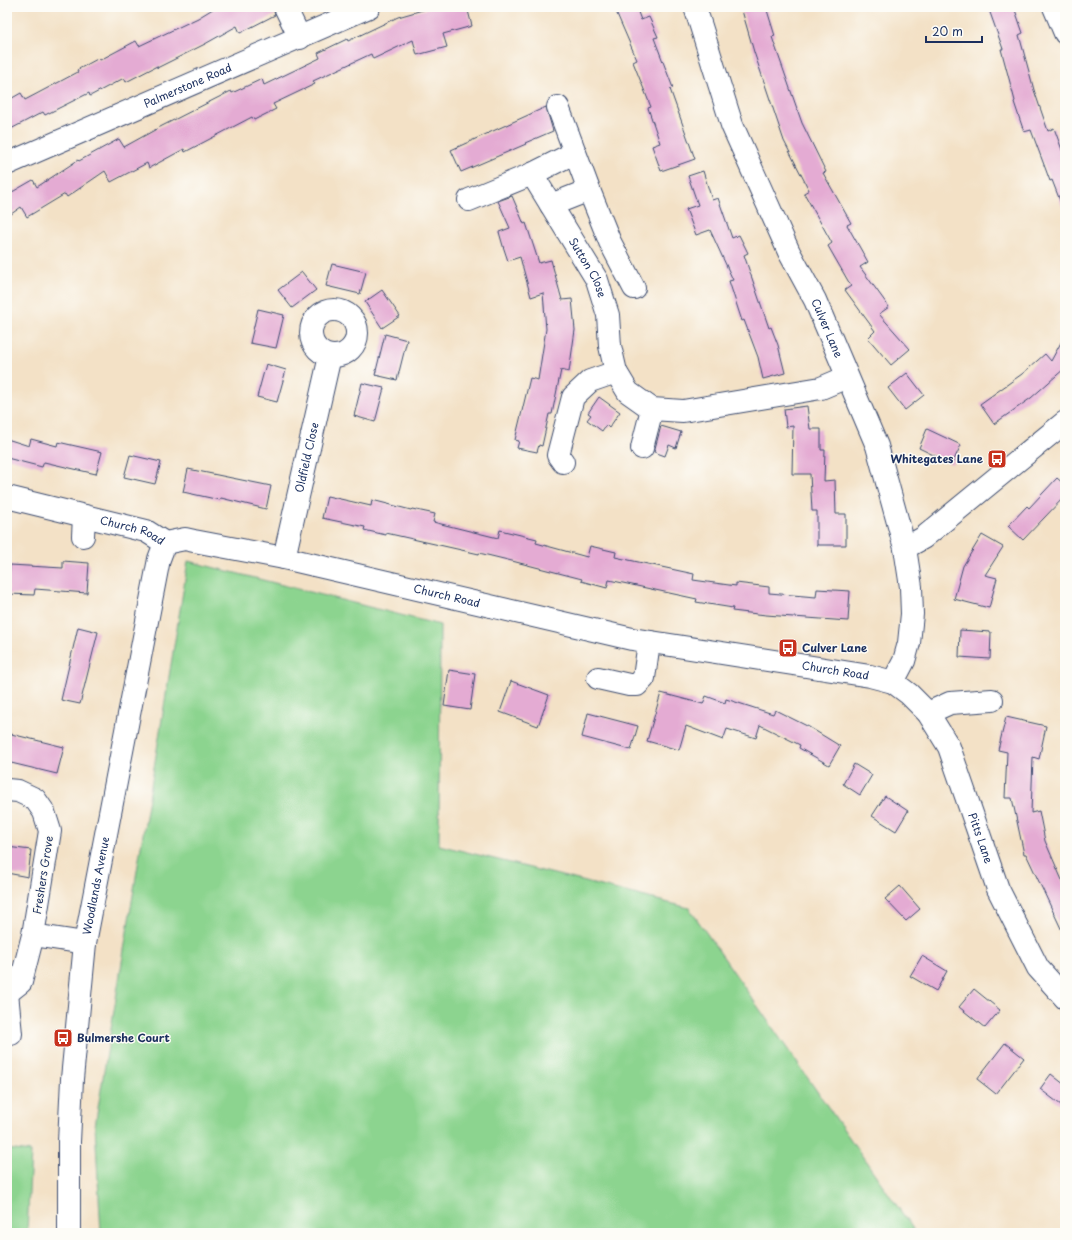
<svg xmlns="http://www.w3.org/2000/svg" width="1072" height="1240" font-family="'Playpen Sans',sans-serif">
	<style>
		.green { fill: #8cd48f; stroke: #548276 }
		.building { fill: #e4abd3 }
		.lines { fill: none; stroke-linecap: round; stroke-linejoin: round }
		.minor-casing { stroke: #3b4a6e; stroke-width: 24 }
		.major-casing { stroke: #3b4a6e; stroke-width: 24 }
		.minor { stroke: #fff; stroke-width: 22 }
		.major { stroke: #fff; stroke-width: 22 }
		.labels { text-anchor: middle; stroke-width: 3; stroke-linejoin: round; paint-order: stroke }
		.street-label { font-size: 11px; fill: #1b2f5e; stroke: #fdfcf7 }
		.poi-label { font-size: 11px; font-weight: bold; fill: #1b2f5e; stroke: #fdfcf7; text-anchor: start }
	</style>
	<rect width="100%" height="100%" fill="#fdfcf7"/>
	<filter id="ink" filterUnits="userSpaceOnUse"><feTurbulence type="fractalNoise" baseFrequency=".025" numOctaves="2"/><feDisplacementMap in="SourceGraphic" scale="8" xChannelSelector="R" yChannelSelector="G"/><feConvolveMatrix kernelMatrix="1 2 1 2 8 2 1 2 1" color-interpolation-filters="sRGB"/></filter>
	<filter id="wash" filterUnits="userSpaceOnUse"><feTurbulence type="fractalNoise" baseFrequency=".012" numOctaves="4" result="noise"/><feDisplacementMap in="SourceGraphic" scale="16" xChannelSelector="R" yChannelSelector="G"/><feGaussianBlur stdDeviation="0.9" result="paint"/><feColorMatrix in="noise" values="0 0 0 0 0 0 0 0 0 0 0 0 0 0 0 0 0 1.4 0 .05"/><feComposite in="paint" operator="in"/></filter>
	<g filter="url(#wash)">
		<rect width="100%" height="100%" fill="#f3e1c6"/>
		<!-- green -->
		<path class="green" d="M188,561l252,64 -1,220 250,63 227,325h-815l-6,-107z
			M7,1149l24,3 -4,81h-20z"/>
		<g id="blocks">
			<!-- building -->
			<path class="building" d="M216,7h57l2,8 -35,18 -3,-7 -32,18 -48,24v-2l-31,16 -2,-4 -34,18 -1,-3 -44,22 -2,-3 -36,19v-30l14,-8 4,7 53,-28 -1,-2 22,-12 1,2 36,-19 3,5 59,-28z
				M433,7h34l5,19 -29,8 4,13 -30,8 -4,-15 -40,19 -2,-5 -58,27 2,3 -42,20 3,5 -22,11 -2,-3 -67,35 -1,-3 -35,19 -2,-5 -36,19 -6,-11 -38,26 -2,-3 -38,23 -6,-10 -14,10v-22l26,-15 4,7 41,-27 1,1 40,-22 5,8 38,-21 69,-35 1,2 30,-14 2,6 56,-27 -2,-5 29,-14 1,2 50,-24z
				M614,7h22l5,13 8,-3 9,20 -4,1 19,50 -3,1 25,70 -34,12 -9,-25 8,-3 -12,-35 3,-1 -18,-45 4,-2z
				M741,7h25l9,29 -3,1 30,86 24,49 -3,1 28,50 -4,2 21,37 -8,5 29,40 -10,7 31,35 -19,16 -23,-27 7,-7 -30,-41 6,-4 -23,-40 4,-3 -28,-50 5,-3 -25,-49 -30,-89z
				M988,7h26l9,26 -4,2 15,55 14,41 6,-3 11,30v53h-1l-12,-31 -2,1 -19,-51 -7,2 -10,-30 1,-1 -14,-52h2z
				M546,107l7,24 -28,12 1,1 -65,28 -10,-22z
				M703,171l9,29 6,-2 14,40 7,-3 9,18 -4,2 25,73 2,-1 7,18 7,28 -22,6 -5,-22 -14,-37 -2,1 -13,-40 4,-1 -23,-50 -14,5 -10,-26 12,-4 -10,-29z
				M512,196l12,28 2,-1 13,40 12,-3 11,40 10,-1 3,31 -6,42 -8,-2 -9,44h-3l-7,32 -3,-1 -2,7 -20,-4 2,-7 -4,-1 15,-62 8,2 8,-51 -3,-36 -12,4 -11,-40 -12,4 -5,-15 -4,-14 11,-4 -12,-27z
				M332,264l34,8 -6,22 -34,-8z
				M302,272l14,18 -24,18 -14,-18z
				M382,290l18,26 -18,12 -17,-26z
				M258,309l26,6 -8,33 -26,-5z
				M385,334l22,6 -10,40 -22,-5z
				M1065,335v33l-34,30 -37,26 -14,-20 42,-30 23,-20 6,7z
				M266,364l20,6 -9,32 -20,-5z
				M907,373l17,22 -19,15 -17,-22z
				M362,383l22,5 -9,34 -21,-6z
				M599,397l21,15 -11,16 -3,-3 -4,6 -15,-11 4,-5 -3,-2z
				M807,406l3,23h11v21h4l-1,31 11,-1 1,34h10v31h-29v-34h-5l-2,-37h-18l1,-48 -7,1 -2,-18z
				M661,426l20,6 -5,16 -7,-3 -4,11 -11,-4z
				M927,429l34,16 -9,19 -33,-16z
				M7,439l22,7 2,-7 26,7 1,-4 44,10 -6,22 -52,-12 -2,5 -35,-9z
				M130,455l31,7 -6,22 -31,-7z
				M188,469l83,17 -5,23 -45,-11 -1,2 -37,-8z
				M1057,478l8,7v11l-42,44 -15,-14 19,-20 2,2z
				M327,496l44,10 1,-6 39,10 1,-1 23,5 -2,8 65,16 2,-8 37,9 -1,4 51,14 3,-11 26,6 -1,5 79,17 -1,6 43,6v-3l33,4v6l47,4 1,-8 33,2 -2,30 -82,-6 -34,-4 1,-3 -37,-6 1,-3 -88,-19 -2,8 -26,-7 1,-2 -70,-18 -33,-8v1l-93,-21v2l-22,-5 1,-3 -43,-9z
				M982,535l21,12 -18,28 12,3 -8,30 -35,-9 9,-33z
				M63,561l26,2 -2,30 -52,-4 -1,6 -26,-1 2,-29 53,3z
				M78,627l20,5 -18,72 -19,-4z
				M960,630l31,2 -1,27 -31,-2z
				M449,670l26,4 -5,36 -26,-4z
				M511,681l38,14 -11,31 -38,-14z
				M661,693l42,11 3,-8 19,7 1,-4 47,15 2,-4 34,17 31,19 -11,19 -30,-17 1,-3 -40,-20 -4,13 -29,-9 -4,11 -37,-14 -7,24 -32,-9z
				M588,713l50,13 -7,24 -49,-13z
				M1006,717l40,9 -7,33 -6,-2 -2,56 8,-2 6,30 20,46v50l-39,-83h-2l-12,-56h-7l2,-46 -9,-2z
				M7,733l57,14 -7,27 -50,-12z
				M854,764l18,11 -12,20 -17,-11z
				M885,796l23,15 -12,20 -24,-15z
				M7,847l24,3 -3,27 -21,-4z
				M900,886l20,23 -14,12 -21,-22z
				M922,956l25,15 -11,20 -26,-15z
				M974,989l26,21 -15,18 -26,-21z
				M1005,1043l19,15 -28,36 -19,-15z
				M1051,1074l14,11v23l-25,-19z"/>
		</g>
	</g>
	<g filter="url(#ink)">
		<use href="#blocks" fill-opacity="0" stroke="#3b4a6e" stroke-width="1"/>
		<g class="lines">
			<!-- minor casing -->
			<g class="minor-casing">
				<g id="minor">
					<path d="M285,7l15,31"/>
					<path id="s1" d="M695,7l37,118 57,127 26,48 62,146 28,102 6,39 1,27 -3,29 -5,18 -11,21"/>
					<path d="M1054,7l11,26"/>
					<path d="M558,107l31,83 21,52 24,46"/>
					<path id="s2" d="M7,164l362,-157"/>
					<path id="s3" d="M532,174l65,106 11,35 2,31 6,26 12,20 24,17 31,2 138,-23 26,-11"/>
					<path d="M469,200l63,-26 34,-17"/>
					<path d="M551,205l38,-15"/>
					<circle cx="334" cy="333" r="23"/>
					<path d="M642,448l10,-39"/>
					<path d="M563,462l-5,-7 15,-58 17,-16 26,-9"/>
					<path d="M83,536l1,-20"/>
					<path d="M905,548l18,-10 142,-116"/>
					<path id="s4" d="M284,558l46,-202"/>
					<path d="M598,678l31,7h8l7,-7 5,-36"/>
					<path d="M928,713l22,-10 42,-3"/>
					<path d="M7,790l11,1 17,8 9,13 6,19 -17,104 -12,47 -14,11"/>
					<path d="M33,935l52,8"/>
					<path d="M7,993l4,41"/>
					<path id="s5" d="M69,1233v-91l3,-63 13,-136 74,-384 6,-16"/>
				</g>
			</g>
			<!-- major casing -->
			<g class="major-casing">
				<g id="major">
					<path id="s6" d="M7,497l139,34 19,12 20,-4 9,2 90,17 348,81 238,37 23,6 16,12 19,19 21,34 49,142 40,79 27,30"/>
				</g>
			</g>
			<!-- minor -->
			<use href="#minor" class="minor"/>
			<!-- major -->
			<use href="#major" class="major"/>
		</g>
	</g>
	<!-- icons -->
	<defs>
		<g id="bus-square" transform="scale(1)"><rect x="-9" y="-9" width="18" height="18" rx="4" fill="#c8321e" stroke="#fdfcf7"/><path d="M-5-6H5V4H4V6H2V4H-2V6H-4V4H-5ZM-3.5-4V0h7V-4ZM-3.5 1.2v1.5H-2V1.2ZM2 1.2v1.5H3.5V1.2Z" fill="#fff"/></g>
	</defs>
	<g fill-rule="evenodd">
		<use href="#bus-square" x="997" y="459"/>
		<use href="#bus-square" x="788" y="648"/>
		<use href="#bus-square" x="63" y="1038"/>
	</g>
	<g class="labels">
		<!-- street labels -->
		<g class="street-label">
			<text dy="4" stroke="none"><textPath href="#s2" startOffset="197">Palmerstone Road</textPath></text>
			<text dy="4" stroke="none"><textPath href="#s3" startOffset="109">Sutton Close</textPath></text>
			<text dy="4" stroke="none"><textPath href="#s1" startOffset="348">Culver Lane</textPath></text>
			<text dy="4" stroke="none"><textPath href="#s4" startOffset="103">Oldfield Close</textPath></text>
			<text dy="4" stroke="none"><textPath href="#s6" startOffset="130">Church Road</textPath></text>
			<text dy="4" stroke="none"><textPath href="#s6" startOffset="454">Church Road</textPath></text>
			<text dy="4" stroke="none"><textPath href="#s6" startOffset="850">Church Road</textPath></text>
			<text dy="4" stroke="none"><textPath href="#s6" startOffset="1092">Pitts Lane</textPath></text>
			<text transform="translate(43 875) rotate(-81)" y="4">Freshers Grove</text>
			<text dy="4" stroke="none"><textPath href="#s5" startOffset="349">Woodlands Avenue</textPath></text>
		</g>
		<!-- poi labels -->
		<g class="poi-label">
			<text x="983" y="463" text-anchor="end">Whitegates Lane</text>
			<text x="802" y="652">Culver Lane</text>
			<text x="77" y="1042">Bulmershe Court</text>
		</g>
	</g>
	<!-- margin -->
	<rect width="1072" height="1240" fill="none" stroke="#fdfcf7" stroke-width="24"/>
	<!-- scale -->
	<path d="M926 36v6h56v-6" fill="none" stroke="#1b2f5e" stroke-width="2"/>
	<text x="932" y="36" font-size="12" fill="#1b2f5e" stroke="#fdfcf7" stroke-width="3" paint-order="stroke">20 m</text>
</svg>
